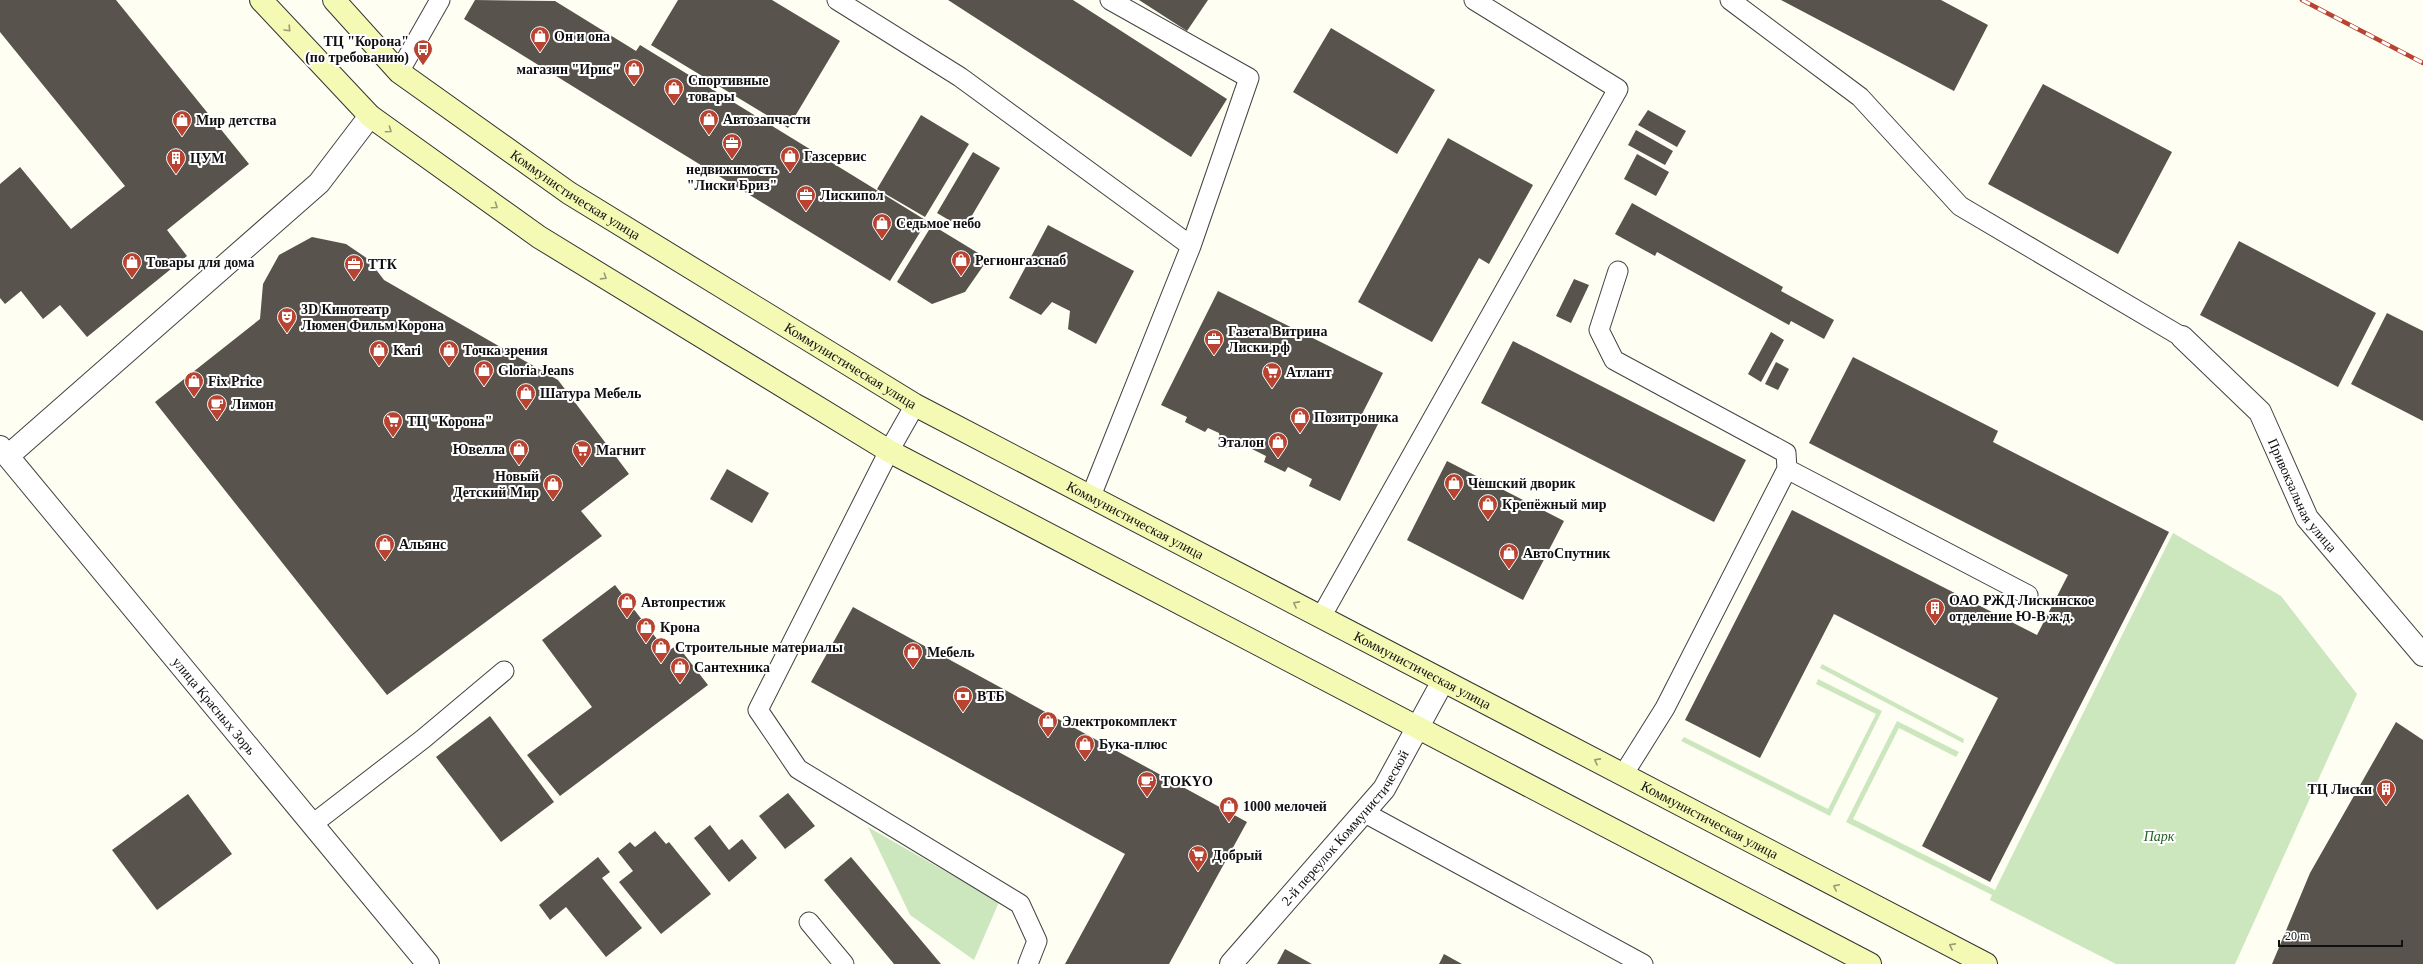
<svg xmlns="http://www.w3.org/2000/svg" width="2423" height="964" font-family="Georgia,serif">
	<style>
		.green { fill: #cce7be }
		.building { fill: #58534d }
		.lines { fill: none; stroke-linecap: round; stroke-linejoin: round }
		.lane-casing { stroke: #434343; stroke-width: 21 }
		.street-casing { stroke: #434343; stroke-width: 24 }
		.secondary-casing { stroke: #323232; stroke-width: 24 }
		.lane { stroke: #fff; stroke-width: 19 }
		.street { stroke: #fff; stroke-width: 22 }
		.secondary { stroke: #f4fab3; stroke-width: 22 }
		.rail-casing { stroke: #b74330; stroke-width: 4.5 }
		.rail { stroke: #fff; stroke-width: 3; stroke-dasharray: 9; stroke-linecap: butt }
		.oneway { stroke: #999c72 }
		.labels { text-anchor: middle; stroke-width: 4; stroke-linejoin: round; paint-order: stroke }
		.poi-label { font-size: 14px; font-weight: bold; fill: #101010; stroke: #fff; text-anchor: start }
		.street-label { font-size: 14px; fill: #101010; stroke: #fff }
		.park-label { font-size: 14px; font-style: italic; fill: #256423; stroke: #fff }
	</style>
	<rect width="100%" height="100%" fill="#fefef3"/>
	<!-- green -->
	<path class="green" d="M2173,533l108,63 76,98 -122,270h-119l-126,-64 2,-5 -146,-73 51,-101 62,31 -3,5 -57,-29 -46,91 142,71z
		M1822,664l142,75 -1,4 -143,-75z
		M1818,679l64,32 -52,105 -149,-75 3,-4 144,72 48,-95 -60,-30z
		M868,827l131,75 -25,58 -64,-45z"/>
	<!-- building -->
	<path class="building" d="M0,0h116l133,164 -82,66 20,26 -100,81 -27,-32 -17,14 -22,-28 -16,13 -5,-6v-114l20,-17 51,62 54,-43 -125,-154z
		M475,0l80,1 81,50 4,-6 287,176 -37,60 -287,-176 9,-15 -9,15 -139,-86z
		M678,0h94l68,41 -52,87 -137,-83z
		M948,0h125l154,99 -36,58z
		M1139,0h69l-21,31z
		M1781,0h160l47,25 -34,66z
		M1331,28l104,62 -38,64 -104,-62z
		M2043,84l129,68 -54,102 -130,-70z
		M1648,110l38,21 -9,16 -39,-22z
		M921,115l48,29 -44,73 -48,-28z
		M1636,130l37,21 -8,14 -37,-20z
		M1448,138l85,47 -44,79 -10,-6 -47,84 -74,-40z
		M973,152l27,16 -36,61 -27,-16z
		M1637,154l32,18 -13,24 -32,-17z
		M1632,203l151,84 -2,4 53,29 -10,19 -33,-18 -2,4 -132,-73 -2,4 -40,-22z
		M932,225l56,34 -23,33 -33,12 -35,-22z
		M1048,225l86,46 -38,73 -28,-15 2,-18 -18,-9 -11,13 -32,-17z
		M312,237l34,7 22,15 16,21 174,100 71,94 -48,37 21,25 -215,159 -232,-293 105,-83 3,-35 16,-29z
		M2239,241l137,72 -38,74 -138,-72z
		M1574,279l15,6 -18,38 -15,-7z
		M1218,291l165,82 -22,43 17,8 -38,77 -31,-15 3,-7 -24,-12 -3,5 -21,-10 2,-6 -22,-11 -8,4 -10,-1 -6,-6 -1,-9 -11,-5 -3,4 -20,-10 2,-5 -26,-12z
		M2387,313l36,18v90l-72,-37z
		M1771,332l13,8 -23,42 -13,-8z
		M1513,341l233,119 -32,62 -233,-119z
		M1853,357l145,74 -5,11 176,90 -179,350 -68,-36 76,-148 -164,-84 -74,144 -75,-38 107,-210 245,125 31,-60 -259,-132z
		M1776,362l13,7 -11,21 -13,-6z
		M1447,461l117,60 -41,79 -116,-60z
		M727,469l42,24 -17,30 -42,-24z
		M615,585l52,67 10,-7 31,40 -148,111 -33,-41 65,-48 -50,-67z
		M853,607l394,215 -78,142h-104l60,-110 -314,-172z
		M490,716l64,86 -53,40 -65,-85z
		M2396,722l27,18v224h-151l38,-91z
		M788,793l27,33 -30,23 -26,-33z
		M188,794l44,60 -75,56 -45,-60z
		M710,825l19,25 13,-11 15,19 -28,24 -35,-44z
		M655,831l11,13 3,-2 42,52 -50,40 -42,-52 14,-11 -15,-19 12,-10 5,5z
		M598,857l12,15 -8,6 40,50 -36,29 -40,-50 -16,13 -11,-15z
		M851,857l90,107h-47l-70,-84z
		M1285,949l27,15h-35z
		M1444,954l18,10h-23z"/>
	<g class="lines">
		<!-- lane casing -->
		<g class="lane-casing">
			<path id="lane" d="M837,0l123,77 231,169
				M1730,0l130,97 100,109 222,131
				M399,72l41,-72
				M1618,271l-19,59 15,30 172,93 1,16
				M915,405l-26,46 -131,259 40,59 222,135 17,37 -9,23
				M1091,496l100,-250 58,-168 -139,-78
				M1321,617l297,-528 -144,-89
				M1623,775l42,-67 122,-239 241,126
				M1365,813l278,151
				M314,823l109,-84 81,-68
				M809,922l35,42"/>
		</g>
		<!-- street casing -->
		<g class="street-casing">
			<g id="street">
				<path id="s1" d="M2182,337l78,75 47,106 116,137"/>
				<path id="s2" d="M0,447l428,517"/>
				<path d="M8,456l311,-273 51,-67"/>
				<path id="s3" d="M1231,964l153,-175 59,-108"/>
			</g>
		</g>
		<!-- secondary casing -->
		<g class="secondary-casing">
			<g id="secondary">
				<path d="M261,0l109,116 169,121 350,214 981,513"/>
				<path id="s4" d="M334,0l65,72 170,121 346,212 1071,559"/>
			</g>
		</g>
		<!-- lane -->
		<use href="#lane" class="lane"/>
		<!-- street -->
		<use href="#street" class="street"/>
		<!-- secondary -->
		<use href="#secondary" class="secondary"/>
		<!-- rail casing -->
		<g class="rail-casing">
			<path id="rail" d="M2302,0l121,63"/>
		</g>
		<!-- rail -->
		<use href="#rail" class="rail"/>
	</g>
	<!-- one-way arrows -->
	<defs><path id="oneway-chevron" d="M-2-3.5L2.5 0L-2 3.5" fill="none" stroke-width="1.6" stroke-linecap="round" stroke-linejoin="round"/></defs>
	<g class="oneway">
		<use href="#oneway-chevron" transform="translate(288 29) rotate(47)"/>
		<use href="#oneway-chevron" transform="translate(389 130) rotate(35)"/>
		<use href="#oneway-chevron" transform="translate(495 206) rotate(35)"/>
		<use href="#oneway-chevron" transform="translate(604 277) rotate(32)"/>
		<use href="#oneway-chevron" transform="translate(1296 604) rotate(-152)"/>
		<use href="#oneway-chevron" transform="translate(1597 761) rotate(-152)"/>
		<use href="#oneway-chevron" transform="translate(1836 887) rotate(-153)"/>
		<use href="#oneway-chevron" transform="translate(1952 946) rotate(-152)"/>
	</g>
	<!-- icons -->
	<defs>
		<g id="shop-pin" transform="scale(1)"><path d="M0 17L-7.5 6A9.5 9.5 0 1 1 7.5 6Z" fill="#b74330" stroke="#fff"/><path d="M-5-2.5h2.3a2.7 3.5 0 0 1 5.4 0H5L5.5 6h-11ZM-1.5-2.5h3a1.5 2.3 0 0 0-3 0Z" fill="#fff"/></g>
		<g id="bus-pin" transform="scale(1)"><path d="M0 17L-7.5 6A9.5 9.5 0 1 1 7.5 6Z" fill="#b74330" stroke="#fff"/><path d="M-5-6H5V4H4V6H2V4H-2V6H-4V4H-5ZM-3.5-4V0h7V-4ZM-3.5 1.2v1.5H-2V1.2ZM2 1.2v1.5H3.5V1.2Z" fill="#fff"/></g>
		<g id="office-pin" transform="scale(1)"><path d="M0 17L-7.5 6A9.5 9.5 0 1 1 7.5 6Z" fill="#b74330" stroke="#fff"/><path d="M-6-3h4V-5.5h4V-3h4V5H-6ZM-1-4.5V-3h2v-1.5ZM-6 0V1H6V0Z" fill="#fff"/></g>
		<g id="building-pin" transform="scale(1)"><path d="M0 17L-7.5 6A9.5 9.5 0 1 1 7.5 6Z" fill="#b74330" stroke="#fff"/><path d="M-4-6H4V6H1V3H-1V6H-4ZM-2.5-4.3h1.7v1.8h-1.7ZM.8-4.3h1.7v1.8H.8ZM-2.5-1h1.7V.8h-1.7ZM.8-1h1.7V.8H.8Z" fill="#fff"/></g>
		<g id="theatre-pin" transform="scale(1)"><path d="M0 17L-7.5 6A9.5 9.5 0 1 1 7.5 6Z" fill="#b74330" stroke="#fff"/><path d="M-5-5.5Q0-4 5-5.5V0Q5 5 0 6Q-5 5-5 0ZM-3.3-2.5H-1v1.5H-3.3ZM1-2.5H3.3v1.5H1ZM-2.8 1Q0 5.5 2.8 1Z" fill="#fff"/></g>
		<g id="supermarket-pin" transform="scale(1)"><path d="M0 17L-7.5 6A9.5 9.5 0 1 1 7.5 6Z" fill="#b74330" stroke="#fff"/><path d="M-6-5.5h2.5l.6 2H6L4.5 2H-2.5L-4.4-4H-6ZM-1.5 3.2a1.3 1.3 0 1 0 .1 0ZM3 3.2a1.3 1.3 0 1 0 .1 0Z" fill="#fff"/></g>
		<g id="cafe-pin" transform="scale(1)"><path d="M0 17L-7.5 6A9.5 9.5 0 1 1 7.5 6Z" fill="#b74330" stroke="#fff"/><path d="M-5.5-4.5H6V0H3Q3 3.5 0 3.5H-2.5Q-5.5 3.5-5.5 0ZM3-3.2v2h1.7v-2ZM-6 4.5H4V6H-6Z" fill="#fff"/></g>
		<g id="bank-pin" transform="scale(1)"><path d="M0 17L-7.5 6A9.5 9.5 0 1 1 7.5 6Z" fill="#b74330" stroke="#fff"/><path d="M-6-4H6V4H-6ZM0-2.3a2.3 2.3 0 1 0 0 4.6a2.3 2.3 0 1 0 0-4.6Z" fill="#fff"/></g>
	</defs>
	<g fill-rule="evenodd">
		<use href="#shop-pin" x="540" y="36"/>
		<use href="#bus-pin" x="423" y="49"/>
		<use href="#shop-pin" x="634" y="69"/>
		<use href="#shop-pin" x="674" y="88"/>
		<use href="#shop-pin" x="709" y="119"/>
		<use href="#shop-pin" x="182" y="120"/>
		<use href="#office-pin" x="732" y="143"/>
		<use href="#shop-pin" x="790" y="156"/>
		<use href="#building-pin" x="176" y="158"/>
		<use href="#office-pin" x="806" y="195"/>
		<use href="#shop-pin" x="882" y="223"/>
		<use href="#shop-pin" x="961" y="260"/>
		<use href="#shop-pin" x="132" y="262"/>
		<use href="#office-pin" x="354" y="264"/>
		<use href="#theatre-pin" x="287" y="317"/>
		<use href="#office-pin" x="1214" y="339"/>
		<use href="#shop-pin" x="379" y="350"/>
		<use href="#shop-pin" x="449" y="350"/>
		<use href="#shop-pin" x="484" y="370"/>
		<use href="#supermarket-pin" x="1272" y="372"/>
		<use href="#shop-pin" x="194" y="381"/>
		<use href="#shop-pin" x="526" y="393"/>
		<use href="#cafe-pin" x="217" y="404"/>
		<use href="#shop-pin" x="1300" y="417"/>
		<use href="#supermarket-pin" x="393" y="421"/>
		<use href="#shop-pin" x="1278" y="442"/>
		<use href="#shop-pin" x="519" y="449"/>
		<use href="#supermarket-pin" x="582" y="450"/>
		<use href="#shop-pin" x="1454" y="483"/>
		<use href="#shop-pin" x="553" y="484"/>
		<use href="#shop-pin" x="1488" y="504"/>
		<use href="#shop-pin" x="385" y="544"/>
		<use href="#shop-pin" x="1509" y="553"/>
		<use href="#shop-pin" x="627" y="602"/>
		<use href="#building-pin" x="1935" y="608"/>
		<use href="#shop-pin" x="646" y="627"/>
		<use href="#shop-pin" x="661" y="647"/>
		<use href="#shop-pin" x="913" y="652"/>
		<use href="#shop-pin" x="680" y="667"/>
		<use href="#bank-pin" x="963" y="696"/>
		<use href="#shop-pin" x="1048" y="721"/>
		<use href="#shop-pin" x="1085" y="744"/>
		<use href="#cafe-pin" x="1147" y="781"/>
		<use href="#building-pin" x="2386" y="789"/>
		<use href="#shop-pin" x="1229" y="806"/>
		<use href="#supermarket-pin" x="1198" y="855"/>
	</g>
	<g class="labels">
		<!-- poi labels -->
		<g class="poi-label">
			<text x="554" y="41">Он и она</text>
			<text x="409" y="46" text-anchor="end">ТЦ "Корона"<tspan x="409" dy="16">(по требованию)</tspan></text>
			<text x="620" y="74" text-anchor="end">магазин "Ирис"</text>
			<text x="688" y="85">Спортивные<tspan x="688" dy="16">товары</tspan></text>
			<text x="723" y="124">Автозапчасти</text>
			<text x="196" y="125">Мир детства</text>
			<text x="804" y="161">Газсервис</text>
			<text x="190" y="163">ЦУМ</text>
			<text x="732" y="174" text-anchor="middle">недвижимость<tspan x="732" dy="16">"Лиски Бриз"</tspan></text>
			<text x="820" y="200">Лискипол</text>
			<text x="896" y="228">Седьмое небо</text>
			<text x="975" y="265">Регионгазснаб</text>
			<text x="146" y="267">Товары для дома</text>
			<text x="368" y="269">ТТК</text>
			<text x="301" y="314">3D Кинотеатр<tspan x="301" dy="16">Люмен Фильм Корона</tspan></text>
			<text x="1228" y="336">Газета Витрина<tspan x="1228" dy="16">Лиски.рф</tspan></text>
			<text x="393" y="355">Kari</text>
			<text x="463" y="355">Точка зрения</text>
			<text x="498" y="375">Gloria Jeans</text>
			<text x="1286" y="377">Атлант</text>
			<text x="208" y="386">Fix Price</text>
			<text x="540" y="398">Шатура Мебель</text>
			<text x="231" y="409">Лимон</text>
			<text x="1314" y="422">Позитроника</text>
			<text x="407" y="426">ТЦ "Корона"</text>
			<text x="1264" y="447" text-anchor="end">Эталон</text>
			<text x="505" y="454" text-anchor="end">Ювелла</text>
			<text x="596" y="455">Магнит</text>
			<text x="539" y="481" text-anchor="end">Новый<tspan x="539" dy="16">Детский Мир</tspan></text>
			<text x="1468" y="488">Чешский дворик</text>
			<text x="1502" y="509">Крепёжный мир</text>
			<text x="399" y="549">Альянс</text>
			<text x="1523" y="558">АвтоСпутник</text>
			<text x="1949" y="605">ОАО РЖД Лискинское<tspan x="1949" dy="16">отделение Ю-В ж.д.</tspan></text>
			<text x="641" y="607">Автопрестиж</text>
			<text x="660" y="632">Крона</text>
			<text x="675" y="652">Строительные материалы</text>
			<text x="927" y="657">Мебель</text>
			<text x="694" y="672">Сантехника</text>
			<text x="977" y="701">ВТБ</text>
			<text x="1062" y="726">Электрокомплект</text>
			<text x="1099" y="749">Бука-плюс</text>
			<text x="1161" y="786">TOKYO</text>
			<text x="2372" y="794" text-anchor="end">ТЦ Лиски</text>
			<text x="1243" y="811">1000 мелочей</text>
			<text x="1212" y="860">Добрый</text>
		</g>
		<!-- street labels -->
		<g class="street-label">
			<text dy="5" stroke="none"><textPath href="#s4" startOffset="312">Коммунистическая улица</textPath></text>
			<text dy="5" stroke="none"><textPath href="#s4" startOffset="636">Коммунистическая улица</textPath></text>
			<text dy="5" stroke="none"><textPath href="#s1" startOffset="202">Привокзальная улица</textPath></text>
			<text dy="5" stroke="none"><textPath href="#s4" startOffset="960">Коммунистическая улица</textPath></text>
			<text dy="5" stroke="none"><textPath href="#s4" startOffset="1284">Коммунистическая улица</textPath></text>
			<text dy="5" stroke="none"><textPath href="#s2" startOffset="336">улица Красных Зорь</textPath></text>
			<text dy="5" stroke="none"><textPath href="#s4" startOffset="1608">Коммунистическая улица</textPath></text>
			<text dy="5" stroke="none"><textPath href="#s3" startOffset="178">2-й переулок Коммунистической</textPath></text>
		</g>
		<!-- park labels -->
		<g class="park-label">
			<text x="2159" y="841">Парк</text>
		</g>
	</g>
	<!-- scale -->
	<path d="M2279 940v6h123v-6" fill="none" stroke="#101010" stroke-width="2"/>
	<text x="2285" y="940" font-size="12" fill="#101010" stroke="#ffffff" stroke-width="3" paint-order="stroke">20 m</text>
</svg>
